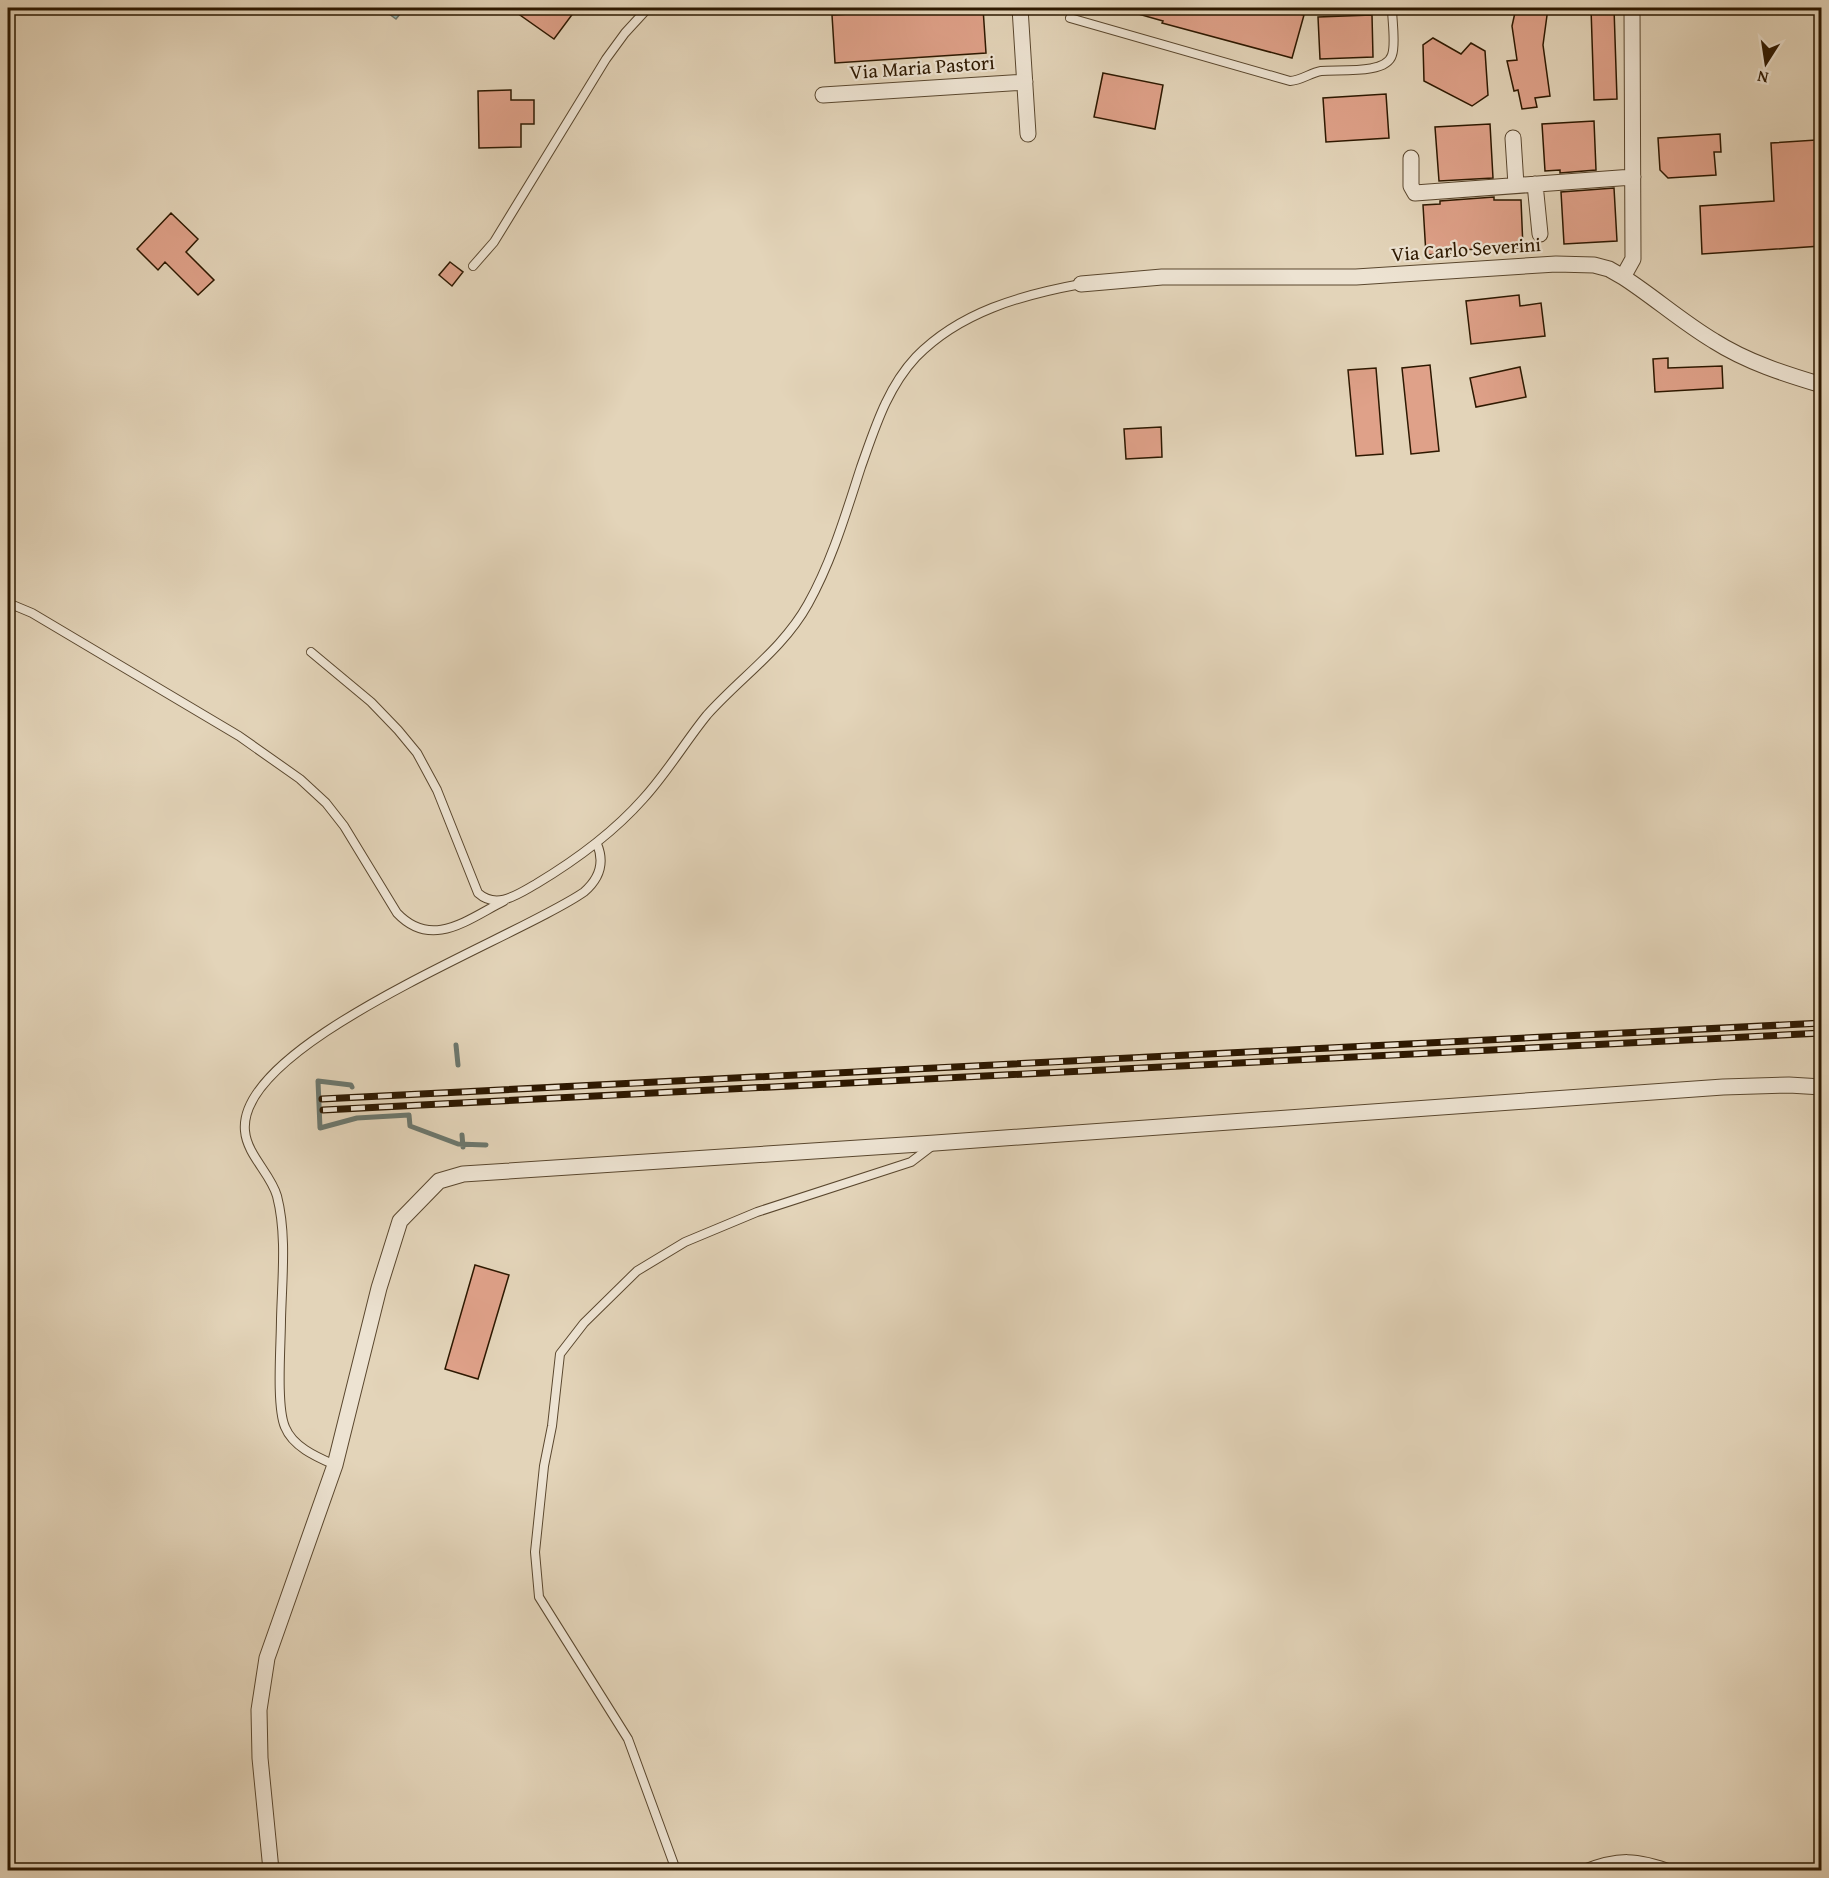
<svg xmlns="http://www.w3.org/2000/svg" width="1829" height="1878" font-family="'Gentium Book Plus',serif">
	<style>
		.water { fill: #96b7b5; stroke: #6c776d; stroke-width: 1.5 }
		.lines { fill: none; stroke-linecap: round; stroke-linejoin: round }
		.stream { stroke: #6c776d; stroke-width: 5 }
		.building { fill: #dfa189; stroke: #2d1800; stroke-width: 1.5 }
		.service-casing { stroke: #5a472e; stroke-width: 10 }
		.minor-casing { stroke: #5a472e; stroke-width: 17 }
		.service { stroke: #ede3d2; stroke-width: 8 }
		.minor { stroke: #ede3d2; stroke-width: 15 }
		.rail-casing { stroke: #2d1800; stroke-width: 7 }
		.rail { stroke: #ede3d2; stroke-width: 4.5; stroke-dasharray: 14; stroke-linecap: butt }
		.labels { text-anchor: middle; stroke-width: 4.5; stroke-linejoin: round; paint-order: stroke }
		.street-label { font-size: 20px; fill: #2d1800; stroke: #ede3d2 }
	</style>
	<rect width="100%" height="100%" fill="#e3d4b9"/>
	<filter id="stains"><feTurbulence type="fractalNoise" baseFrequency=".00333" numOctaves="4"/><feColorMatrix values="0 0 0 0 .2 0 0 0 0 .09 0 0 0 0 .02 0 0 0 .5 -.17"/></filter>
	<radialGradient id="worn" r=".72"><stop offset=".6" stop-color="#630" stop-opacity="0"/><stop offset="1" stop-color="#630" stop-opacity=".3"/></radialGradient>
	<!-- water -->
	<path class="water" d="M381,8h24l-9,11z"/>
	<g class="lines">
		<!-- stream -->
		<path class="stream" d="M456,1045l2,20
			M352,1087l-1,-2 -33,-4 2,47 37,-10 52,-3 1,11 48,18 28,1
			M462,1135l1,12"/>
	</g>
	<!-- building -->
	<path class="building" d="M510,8h67l-23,31z
		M955,8h28l3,45 -151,10 -3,-48z
		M1131,8h145l28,7 -12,43 -130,-35 1,-2 -32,-9z
		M1516,8h32l-5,37 7,51 -15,2 2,9 -15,2 -4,-19 -4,1 -7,-30 10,-1 -5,-34z
		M1591,8h23l3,91 -23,1z
		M1372,15l1,42 -53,2 -2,-42z
		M1433,38l28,16 10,-11 14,8 3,44 -16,11 -48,-25 -1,-36z
		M1103,73l60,12 -8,44 -61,-12z
		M511,90v10h23v24h-13v23l-42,1 -1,-57z
		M1386,94l3,44 -63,4 -3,-44z
		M1594,121l2,49 -36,3v-3l-15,1 -3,-47z
		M1490,124l3,54 -54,3 -4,-54z
		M1720,134l1,18h-7l2,23 -48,3 -8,-8 -2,-32z
		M1816,140l5,106 -119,8 -2,-48 74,-5 -3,-58z
		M1614,188l3,53 -53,3 -3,-52z
		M1494,197v3h27l2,48 -73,2v3l-24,2 -3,-50 17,-1v-3z
		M171,213l27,26 -12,13 28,28 -16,15 -33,-33 -7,8 -21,-21z
		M450,262l13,10 -11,14 -13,-11z
		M1519,295l1,11 21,-3 4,33 -74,8 -5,-43z
		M1668,358v10l54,-2 1,22 -68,4 -2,-33z
		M1430,365l9,86 -28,3 -9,-86z
		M1520,367l6,30 -50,10 -6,-29z
		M1376,368l7,86 -27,2 -8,-86z
		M1161,427l1,30 -36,2 -2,-30z
		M475,1265l34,10 -31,104 -33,-10z"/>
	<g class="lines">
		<!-- service casing -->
		<g class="service-casing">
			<path id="service" d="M1070,18l220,63c12,-1 20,-8 31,-10 17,-2 65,4 71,-16 4,-11 0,-35 0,-47
				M473,266l21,-24 112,-183 19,-26 23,-25
				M8,603l24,10 207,123 61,43 26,24 18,23 53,87c35,37 71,6 107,-12
				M311,652l60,50 27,28 19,23 20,37 41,103c19,17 40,1 58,-9 40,-24 76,-50 107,-85 24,-26 42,-57 64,-84 34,-38 76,-66 101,-111 24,-43 38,-91 53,-137 14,-39 26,-79 55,-110 44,-45 105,-62 165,-73
				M335,1465c-18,-8 -42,-18 -50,-38 -9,-21 -4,-83 -4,-108 1,-40 6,-84 -4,-123 -6,-22 -30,-41 -32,-65 -9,-89 273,-193 339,-239 15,-13 21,-29 13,-48
				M676,1870l-48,-131 -89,-142 -4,-45 9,-86 8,-40 8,-72 24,-31 53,-52 48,-29 72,-30 154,-50 21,-16
				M1581,1870c37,-15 56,-14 93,0"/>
		</g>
		<!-- minor casing -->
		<g class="minor-casing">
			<path id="minor" d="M1020,8l8,126
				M823,95l202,-13
				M1513,138l3,47
				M1411,158v28l4,7 218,-16
				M1535,184l5,50
				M1623,277l10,-18 -1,-251
				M1081,284l81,-7h194l200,-13 38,1 15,4 14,8c31,20 59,45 91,64 33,21 71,33 108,44
				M271,1870l-11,-112 -1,-48 8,-52 68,-193 44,-177 21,-67 39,-40 24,-7 472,-31 788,-56 66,-2 33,2"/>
		</g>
		<!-- service -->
		<use href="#service" class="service"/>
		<!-- minor -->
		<use href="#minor" class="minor"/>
		<!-- rail casing -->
		<g class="rail-casing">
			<path id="rail" d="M322,1099l1500,-76
				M323,1110l1499,-77"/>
		</g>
		<!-- rail -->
		<use href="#rail" class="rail"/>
	</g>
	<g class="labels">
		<!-- street labels -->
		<g class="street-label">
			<text transform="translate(922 67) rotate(-4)" y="7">Via Maria Pastori</text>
			<text transform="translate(1466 249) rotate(-4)" y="7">Via Carlo Severini</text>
		</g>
	</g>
	<!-- margin -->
	<rect width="1829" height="1878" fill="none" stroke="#e3d4b9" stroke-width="30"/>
	<rect x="9" y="9" width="1811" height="1860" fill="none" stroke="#2d1800" stroke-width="3"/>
	<rect x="15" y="15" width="1799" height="1848" fill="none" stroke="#2d1800" stroke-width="1.5"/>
	<!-- north arrow -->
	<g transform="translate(1766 63) rotate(192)" stroke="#ede3d2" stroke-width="4.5" paint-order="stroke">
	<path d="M0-4.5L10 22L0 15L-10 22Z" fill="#2d1800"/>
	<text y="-9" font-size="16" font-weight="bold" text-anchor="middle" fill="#2d1800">N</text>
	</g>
	<rect width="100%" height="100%" filter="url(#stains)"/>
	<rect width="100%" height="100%" fill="url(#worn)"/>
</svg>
